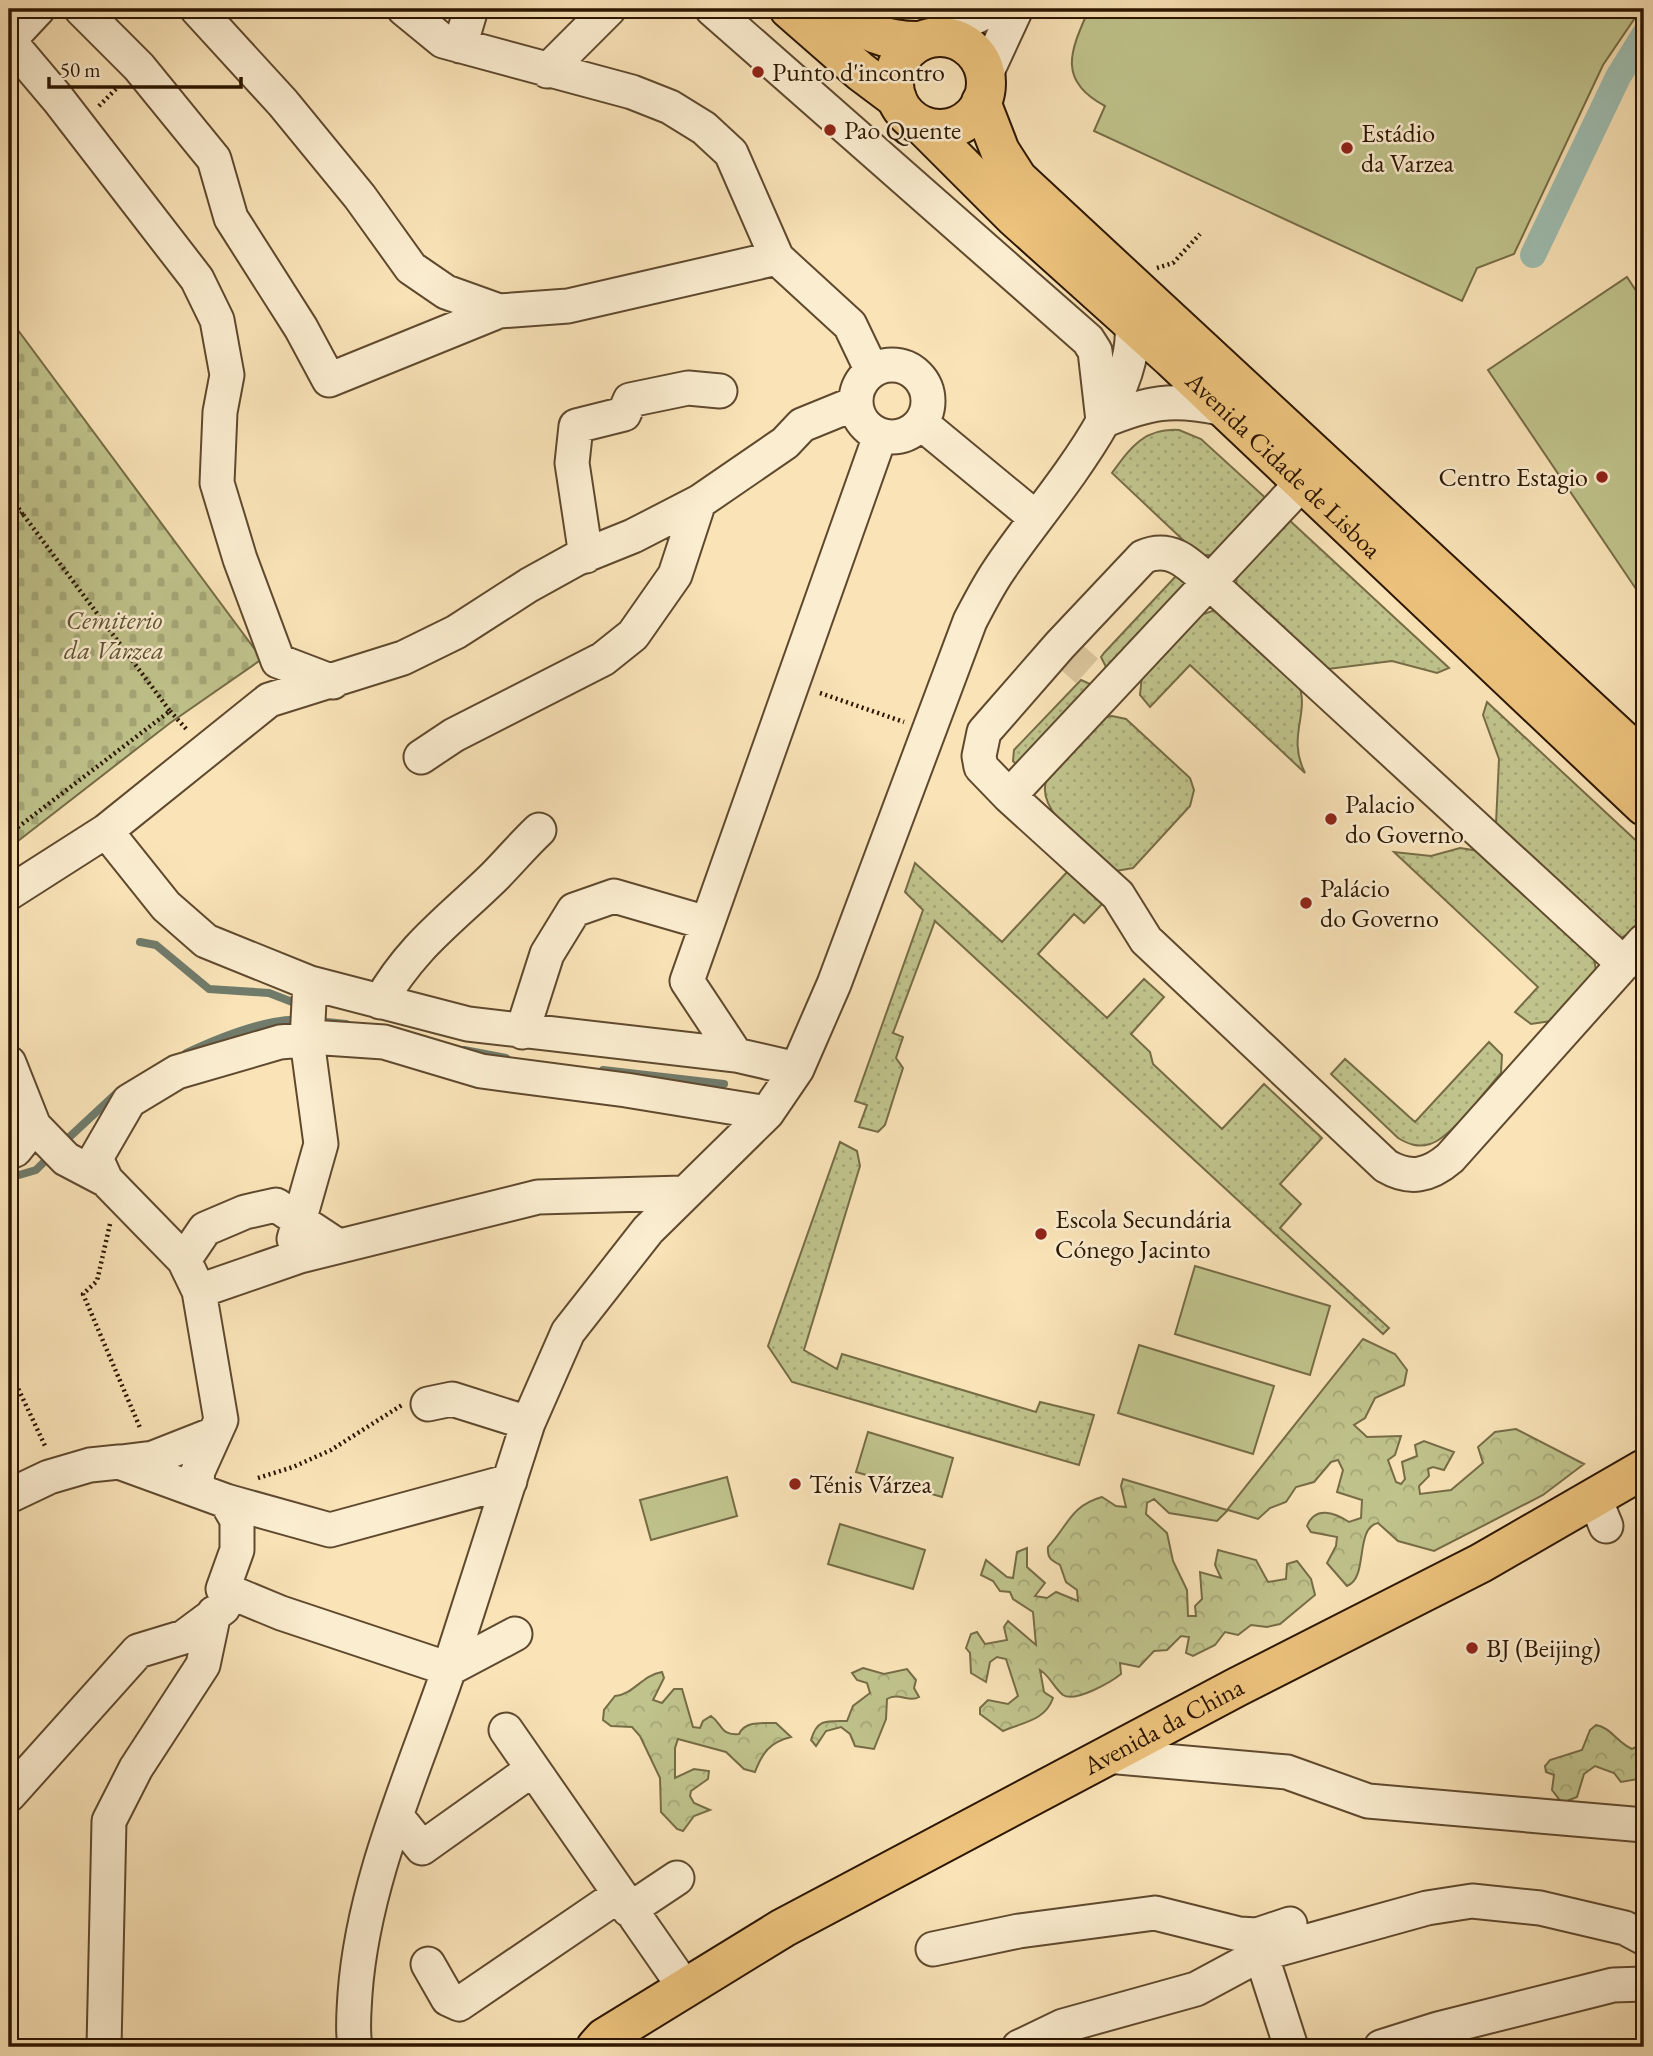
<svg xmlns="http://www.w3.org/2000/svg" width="1653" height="2056" font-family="'EB Garamond',serif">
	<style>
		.grass { fill: url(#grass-dots); stroke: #766c46; stroke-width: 2 }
		.forest { fill: url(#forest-crowns); stroke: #766c46; stroke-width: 2 }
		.cemetery { fill: url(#cemetery-stones); stroke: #766c46; stroke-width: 2 }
		.pitch { fill: #c0c38c; stroke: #766c46; stroke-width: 2 }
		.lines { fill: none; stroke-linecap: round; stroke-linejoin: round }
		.stream { stroke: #707b6b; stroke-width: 8 }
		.canal { stroke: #9ebeb2; stroke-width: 26 }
		.minor-tunnel { stroke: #dac49c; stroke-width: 33; stroke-dasharray: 33 17; stroke-linecap: butt }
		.minor-casing { stroke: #5f492e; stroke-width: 37 }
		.major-casing { stroke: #2c1600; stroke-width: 42 }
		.path { stroke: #2c1600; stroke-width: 4.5; stroke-dasharray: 2 3.5; stroke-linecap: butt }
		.minor { stroke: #fbedd0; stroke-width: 33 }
		.major { stroke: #ecc27c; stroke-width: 38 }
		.poi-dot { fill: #8f2418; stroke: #fbedd0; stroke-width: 2.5 }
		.labels { text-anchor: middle; stroke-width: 5; stroke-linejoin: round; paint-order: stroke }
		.poi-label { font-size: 26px; fill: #2c1600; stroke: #fbedd0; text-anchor: start }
		.street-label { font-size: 26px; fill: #2c1600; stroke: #fbedd0 }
		.park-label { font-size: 26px; font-style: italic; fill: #605331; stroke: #fbedd0 }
	</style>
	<defs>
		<pattern id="grass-dots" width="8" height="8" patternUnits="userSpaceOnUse" patternTransform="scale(1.75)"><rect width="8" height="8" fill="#c0c38c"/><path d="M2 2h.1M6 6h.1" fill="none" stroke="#a5a777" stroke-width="1.8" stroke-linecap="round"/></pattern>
		<pattern id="forest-crowns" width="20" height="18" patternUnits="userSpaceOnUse" patternTransform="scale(1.75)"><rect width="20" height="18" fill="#c0c38c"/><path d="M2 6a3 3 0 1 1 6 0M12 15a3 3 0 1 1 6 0" fill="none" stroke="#a5a777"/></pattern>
		<pattern id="cemetery-stones" width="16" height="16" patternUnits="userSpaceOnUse" patternTransform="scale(1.75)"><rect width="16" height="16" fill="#c0c38c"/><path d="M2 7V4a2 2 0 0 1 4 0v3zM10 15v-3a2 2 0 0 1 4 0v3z" fill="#a5a777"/></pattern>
	</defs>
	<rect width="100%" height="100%" fill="#f9e3b7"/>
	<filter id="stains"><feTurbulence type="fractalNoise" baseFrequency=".00286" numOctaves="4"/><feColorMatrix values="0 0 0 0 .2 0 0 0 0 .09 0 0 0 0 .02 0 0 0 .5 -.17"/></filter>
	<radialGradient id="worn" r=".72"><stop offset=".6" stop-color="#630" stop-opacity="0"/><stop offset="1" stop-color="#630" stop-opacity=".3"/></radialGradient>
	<!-- grass -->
	<path class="grass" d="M1179,430l22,9 69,63 -53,53h-18l-87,-82c19,-26 32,-45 67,-43z
		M1287,518l162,150 -12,5 -45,-12 -64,8 -92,-84 1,-11z
		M1177,575l11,10 -76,82h-6l-5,-10 3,-4z
		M1215,610l6,1 77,71c13,32 -12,53 7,91l-115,-108 -40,42 -10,-12 2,-20 56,-59z
		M1081,680l9,4 1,6 -74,75 -4,-4 1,-11z
		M1487,702l157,146v78l-25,13 -123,-115 3,-65 -16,-44z
		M1112,716l14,3 64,59 4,12 -4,16 -57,62 -17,3c-23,-20 -92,-65 -65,-99 15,-20 36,-37 53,-55z
		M1460,848l19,3 114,100 3,20 -45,50 -20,3 -16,-12 23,-25 -144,-135 37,4z
		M915,863l87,79 66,-71 35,32 -19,20 -10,-9 -36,40 69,64 37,-39 20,18 -33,37 19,18 3,12 69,65 42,-45 58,54 -42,46 21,20 -21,24 109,100 -6,6 -448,-413 -42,112 10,4 -7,21 7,10 -18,57 -7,7 -19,-5 8,-22 -12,-4 68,-191 -18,-18z
		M1489,1042l13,13 -1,18c-16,18 -50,65 -71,71 -12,4 -22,0 -32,-6l-67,-64 14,-15 70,63z
		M840,1142l17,9 3,15 -56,184 33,19 5,-15 194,58 4,-10 54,13 -15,50 -287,-83 -24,-36z"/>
	<!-- forest -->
	<path class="forest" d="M1363,1339l32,15 12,16 -3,15 -29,13 -10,20 -11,7 13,12 34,-1 -6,19 -7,5 8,22 5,2 4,-5 -3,-17 15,-6 -2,-11 9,-4 30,11 -10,18 -11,-3 -5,2 1,7 -10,10 1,8 31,-4 32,-27 -5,-16 17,-15 21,-3 68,35 -41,31 -109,56 -36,-10 -20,-18c-24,5 -9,55 -31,63l-20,-23 9,-17 1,-9 -26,-5 -4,-6c8,-20 27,-14 42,-4l12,-4 1,-18 -25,-8 6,-22 -5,-10 -7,2 -17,20 -18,5 -10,15 -16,6 -12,11 -30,-9 -11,11 -48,-8 -15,-14 -7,4 -1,11 21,19 6,28 14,29 1,26h8l-1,-10 7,-7 -2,-27 21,6 -6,-13 3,-15 38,10 12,22 18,-3 1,-15 10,-3 14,18 4,16 -35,29 -13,3 -16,-2 -13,10 -13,-3 -10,13 -22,11 -7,-3 3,-16 -8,-1 -14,14 -13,1 -15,16 -19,-4 1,11c-10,8 -46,29 -58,21 -9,-7 -13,-19 -23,-25l4,22 9,6c-8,23 -30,24 -50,33l-23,-17v-6l8,-8 20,4 10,-8 -12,-37 -9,-2 -7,5 -4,20 -15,-9 -1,-20 -4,-5 5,-14 6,-2 8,12 22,-4 -3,-13 4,-6 28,24 -3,-33 -20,-13 -3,-7 -10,-1 -7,-10 -12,-6 5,-15 21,17 6,1 4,-26 10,-4v19l18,16 -10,13 12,2 9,-6 22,9 -1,-11 -11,-8 -6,-17c-9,-5 -13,-7 -12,-18 20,-21 22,-41 54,-50l14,9 10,1 -5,-21 2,-7 104,31z
		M863,1668l21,6 23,-5 9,11 -2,8 5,9c-10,6 -20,-5 -32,2l-1,20 -12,30 -19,-3 -5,-12 -9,-7 -15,4 -10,15 -5,-6c6,-21 15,-19 36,-19l6,-15 17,-13 -3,-10 -10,-3 -5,-7z
		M662,1672l2,6 -11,22 9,3 12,-14h8l11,38 7,1 3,-7 8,-5c12,8 9,20 28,18 6,-13 23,-11 37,-11l15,14c-21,5 -29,16 -36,35l-11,-3 -18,-17 -48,-13 -3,9v30l19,-9 15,2 -1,8 -17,12 -1,5 4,7 16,7 -16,6 -11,15 -6,-2 -16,-17 -1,-34 -20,-42 -8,-9 -21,-1 -8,-6 1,-10 11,-14c18,-1 27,-21 47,-24z
		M1596,1725c14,2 22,18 36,24l12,-6v35l-23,4 -7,-9 -19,-7 -11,8 -7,23 -15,6 -10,-13 2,-15 -8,-3 -1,-6 5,-6 32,-10 8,-20z"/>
	<!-- cemetery -->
	<path class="cemetery" d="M9,318l253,341 -92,64 -161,125z"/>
	<!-- pitch -->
	<path class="pitch" d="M1089,9h552l-38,56 -89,189 -37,14 -15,33 -368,-170 11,-25c-49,-26 -34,-56 -16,-97z
		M1627,277l17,26v281l-8,5 -148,-219z
		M1195,1266l135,40 -20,69 -135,-41z
		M1139,1345l135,41 -21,68 -135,-41z
		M868,1432l85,26 -11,39 -86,-25z
		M727,1477l10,39 -86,24 -11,-40z
		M840,1524l85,26 -12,39 -85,-25z"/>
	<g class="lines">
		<!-- stream -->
		<path class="stream" d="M140,942l16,3 53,44 60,4 31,12
			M317,1021l29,3
			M464,1050l42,8
			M186,1053c30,-14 81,-35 114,-33
			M603,1070l121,14
			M63,1143l57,-53
			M9,1178l27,-8 15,-15"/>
		<!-- canal -->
		<path class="canal" d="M1533,255l85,-178 26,-42"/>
		<!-- minor-tunnel -->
		<path class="minor-tunnel" d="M1069,655l18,16"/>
		<!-- minor casing -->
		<g class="minor-casing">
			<path id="minor" d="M81,9l58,58 75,92 17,59 70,110 28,52 170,-69 69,-5 209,-48
				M197,9l86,94 77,94 51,71 35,24 53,19
				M404,9l39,32 189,51 38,15 34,21 27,25 46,105 73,67 22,46
				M712,9l376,331 7,11 8,70
				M934,37l58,-28
				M9,40l29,-31
				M9,41l49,58 139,180 20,41 10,55 -7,37 -3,71 23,76 38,102 55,21
				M460,46l11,-37
				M547,71l62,-62
				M985,76l31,-67
				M856 401a36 36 0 1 1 72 0a36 36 0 1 1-72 0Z
				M856,403l-54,22 -17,18 -86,59 -66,34 -57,23 -47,26 -73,47 -53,26 -134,42 -163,131 60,75 40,35 104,42 158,41 268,31 61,14 37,-85 136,-363c9,-17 18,-35 29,-51 42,-64 140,-167 133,-246
				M1103,421c46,-19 69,-23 117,-13
				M921,423l115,95
				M1302,483l-293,313 109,99 28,45 240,226c24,14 43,10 64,-8l194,-217
				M586,556l-14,-93 4,-37 48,-12 6,-14 58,-12 32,3
				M421,757l33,-22 149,-76 30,-24 42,-60 24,-73
				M1009,796l-28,-29 -2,-11 5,-24 76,-87 83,-88c29,-13 47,8 67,26l414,381
				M9,893l97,-62
				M380,1002c32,-56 69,-81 114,-125 15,-15 29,-32 45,-47
				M522,1032l25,-78 27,-44 40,-14 93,27
				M736,1055l-49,-74 193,-545
				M9,1063l25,63 -19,24 -6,2
				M34,1126l32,33 40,21
				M294,1239l27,-95 -14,-104 3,-57
				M338,1246l-62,-41 -31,7 -40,17 -21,31 15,31 101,-35 238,-59 145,-4
				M184,1260l-78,-80 -10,-22 33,-57 48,-29 103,-30 45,-4 59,4 97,29 145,19 141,23
				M428,1404l24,-5 76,24
				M121,1462l32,-4 61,-24
				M196,1490l2,-19 23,-51 -22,-129
				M9,1496l40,-19 41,-12 29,-3 107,39 11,19v30l-14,39 58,24 168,56 79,-246 40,-91 80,-102 119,-117 30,-44
				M1595,1499l11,27
				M226,1501l104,29 180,-49
				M506,1730l179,258
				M1107,1756l180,16 81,29 276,24
				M9,1795l129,-144 46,-14 39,-29
				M398,1818l24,30 111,-79
				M629,1910l48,-32
				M933,1949l86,-18 136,-18 84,21 18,1 33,-11
				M1261,1954l30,93
				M428,1964l20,35 11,5 160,-109
				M104,2047l5,-226 27,-53 67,-103 11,-52
				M355,2047c-3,-18 -1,-35 0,-53 8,-112 58,-220 94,-325l66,-35
				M1019,2047l44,-21 133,-37 65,-35 166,-46 45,-7 68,7 85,20 19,10
				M1381,2047l57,-18 175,-44 31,-1"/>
		</g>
		<!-- major casing -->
		<g class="major-casing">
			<g id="major">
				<path d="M789,9l72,63 36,27"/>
				<path d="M836,9c26,22 50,33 85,32"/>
				<circle cx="940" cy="83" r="46"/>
				<path d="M981,102l19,49 18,28 626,581"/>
				<path id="s1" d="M923,126l91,91 157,141 473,448"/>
				<path id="s2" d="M596,2047l8,-9 179,-110 454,-241 244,-124 163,-94"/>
			</g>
		</g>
		<!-- path -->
		<path class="path" d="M99,106l19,-19
			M1157,268l16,-5 27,-29
			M9,495l13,18 -13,8
			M820,693l84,29
			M170,711l18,20
			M9,834l161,-123 -148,-198
			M110,1224l-13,57 -14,13 58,136
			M9,1369l37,79
			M258,1478l35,-11 38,-17 71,-45"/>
		<!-- minor -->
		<use href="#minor" class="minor"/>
		<!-- major -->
		<use href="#major" class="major"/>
	</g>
	<!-- markers -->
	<g class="poi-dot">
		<circle cx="758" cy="72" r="7"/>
		<circle cx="830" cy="130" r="7"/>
		<circle cx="1347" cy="148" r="7"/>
		<circle cx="1602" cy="477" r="7"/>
		<circle cx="1331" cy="819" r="7"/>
		<circle cx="1306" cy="903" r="7"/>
		<circle cx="1041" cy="1234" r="7"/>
		<circle cx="795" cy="1484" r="7"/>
		<circle cx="1472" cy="1648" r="7"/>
	</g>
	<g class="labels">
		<!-- poi labels -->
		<g class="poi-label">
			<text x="772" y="81">Punto d'incontro</text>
			<text x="844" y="139">Pao Quente</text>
			<text x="1361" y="142">Estádio<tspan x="1361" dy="30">da Varzea</tspan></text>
			<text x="1588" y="486" text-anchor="end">Centro Estagio</text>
			<text x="1345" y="813">Palacio<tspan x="1345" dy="30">do Governo</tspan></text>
			<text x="1320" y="897">Palácio<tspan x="1320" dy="30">do Governo</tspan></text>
			<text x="1055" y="1228">Escola Secundária<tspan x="1055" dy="30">Cónego Jacinto</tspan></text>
			<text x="809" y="1493">Ténis Várzea</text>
			<text x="1486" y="1657">BJ (Beijing)</text>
		</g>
		<!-- street labels -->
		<g class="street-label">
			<text dy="9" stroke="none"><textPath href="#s1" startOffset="495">Avenida Cidade de Lisboa</textPath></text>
			<text dy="9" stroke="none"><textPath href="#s2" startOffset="653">Avenida da China</textPath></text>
		</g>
		<!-- park labels -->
		<g class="park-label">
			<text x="114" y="629">Cemiterio<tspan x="114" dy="30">da Varzea</tspan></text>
		</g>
	</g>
	<!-- margin -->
	<rect width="1653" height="2056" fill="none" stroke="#f9e3b7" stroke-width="35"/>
	<rect x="10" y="10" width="1632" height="2035" fill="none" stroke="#2c1600" stroke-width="3.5"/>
	<rect x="18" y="18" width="1618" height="2021" fill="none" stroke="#2c1600" stroke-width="2"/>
	<!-- scale -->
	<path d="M49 77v10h192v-10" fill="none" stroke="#2c1600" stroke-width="3.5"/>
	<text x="60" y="77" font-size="21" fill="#2c1600" stroke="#fbedd0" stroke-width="5" paint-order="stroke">50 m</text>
	<rect width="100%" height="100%" filter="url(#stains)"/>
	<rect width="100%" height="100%" fill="url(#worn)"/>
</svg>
